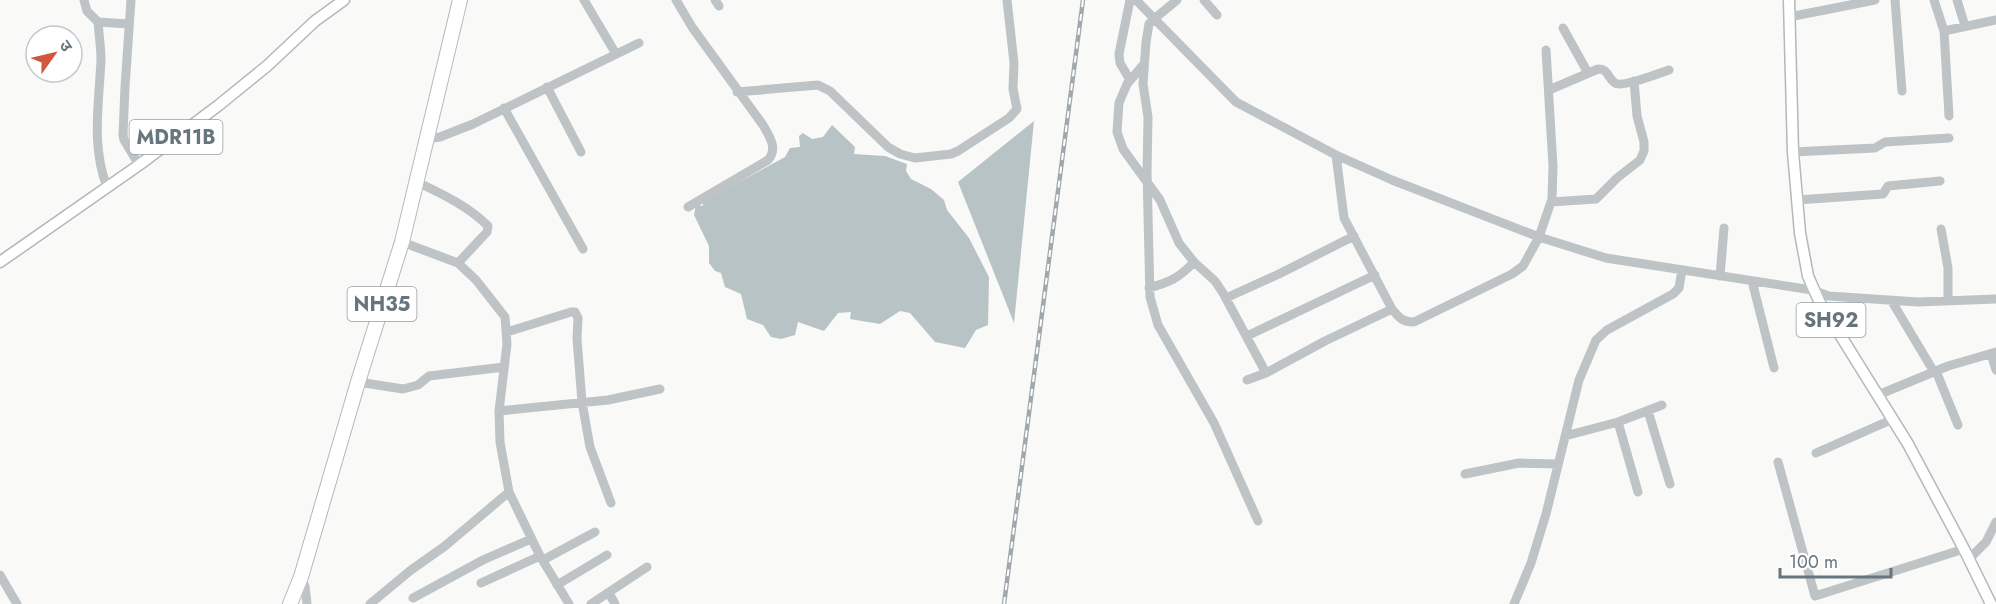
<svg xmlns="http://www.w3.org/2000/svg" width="1996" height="604" font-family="Jost,'Noto Sans Devanagari',sans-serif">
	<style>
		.water { fill: #b8c3c6 }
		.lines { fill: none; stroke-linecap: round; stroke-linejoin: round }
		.major-casing { stroke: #b2b8bb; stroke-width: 13 }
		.highway-casing { stroke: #b4b8bb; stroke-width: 16 }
		.minor { stroke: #bec3c6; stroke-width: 9 }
		.major { stroke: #fff; stroke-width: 10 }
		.highway { stroke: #fff; stroke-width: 14 }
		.rail-casing { stroke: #a1a8ac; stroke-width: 4.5 }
		.rail { stroke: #fff; stroke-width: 2; stroke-dasharray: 7; stroke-linecap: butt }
		.labels { text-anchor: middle; stroke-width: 6; stroke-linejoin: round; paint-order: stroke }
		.shield { fill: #fff; stroke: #949fa5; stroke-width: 1.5 }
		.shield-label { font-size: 20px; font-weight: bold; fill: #66767f }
	</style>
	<rect width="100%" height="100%" fill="#f9f9f7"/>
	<!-- water -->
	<path class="water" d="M1034,121l-20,202 -56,-141z
		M832,125l23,22 -1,7 31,2 22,8 -1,7 5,8 20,10 13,11 3,10 22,28 20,39 -1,48 -12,5 -11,18 -30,-6 -25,-29 -10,-2 -20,13 -30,-5 1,-7 -13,1 -14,18 -26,-9 -3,13 -14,4 -10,-2 -8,-12 -16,-6 -6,-25 -16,-7 -4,-14 -6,-2 -6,-8v-17l-15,-31 2,-10 7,1v-3l10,-7 72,-39 5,-9 10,-1 -1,-11 4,-3 9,6 11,-2z"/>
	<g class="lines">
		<!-- major casing -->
		<g class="major-casing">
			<path id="major" d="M1789,0l4,152 7,81 8,43 11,25 89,143 56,105 27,55
				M0,262l139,-97 80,-60 48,-39 48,-45 29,-21"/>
		</g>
		<!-- highway casing -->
		<g class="highway-casing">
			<path id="highway" d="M290,604l11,-27 57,-195 44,-140 58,-242"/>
		</g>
		<!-- minor -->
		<path class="minor" d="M84,0l3,11 11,11 31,2
			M131,0l-6,87 -2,48 1,5 15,25
			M584,0l32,54
			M676,0l16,27 71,98c7,12 15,24 5,35l-80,47
			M715,0l4,6
			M1130,0l-11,54 1,9 10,17
			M1136,0l100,102 100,53 56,25 147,57 67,21 206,32 17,6 89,6 78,-3
			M1177,0l-23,19 -5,5 -3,18 -3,42 5,33 -1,56 3,124 8,28 56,98 44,98
			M1204,0l13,15
			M1895,0l7,91
			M1934,0l10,31 5,85
			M1957,0l8,26
			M1789,17l86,-17
			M98,22c1,13 3,26 3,38 -2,43 -10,86 6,127
			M1563,28l25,45
			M1944,31l52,-11
			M1144,64l-17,20 -8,19 -2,29 6,17 37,51 19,43 15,19 21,19 8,12 43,80
			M547,87l34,65
			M1549,90l49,-21c11,0 9,9 17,14 7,5 45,-10 54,-13
			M737,92l81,-7 12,6 58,56 12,7 15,4 36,-4 7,-3 51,-33 8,-9 -4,-20 1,-26 -7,-63
			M504,108l79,141
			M427,139l13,-2 33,-13 166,-81
			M1793,152l82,-4 10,-6 64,-4
			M1336,155l8,63 48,91c7,9 11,13 22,13l98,-48 11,-8 16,-29 13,-38 1,-33 -7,-116
			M417,182c25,12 51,24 71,44l-1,6 -29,31
			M1797,200l86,-6 5,-8 52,-5
			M1551,202l45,-3 21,-21 23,-18 4,-9v-9l-7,-26 -3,-35
			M1941,229l7,39v33
			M402,242l56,21 18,17 29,37 2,27 -8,67 1,31 9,50 31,64 29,48
			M1720,276l4,-48
			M1752,281l22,87
			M1149,288c21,-6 30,-10 45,-26
			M1226,298l53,-24 75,-38
			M1891,300l43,72
			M507,332l64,-20h4l3,6 -1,21 5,63 8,45 21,56
			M1247,336l128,-61
			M1991,354l5,16
			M1936,371l22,54
			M1247,380l19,-7 59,-32 67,-32
			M358,382l45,7 15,-4 11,-9 75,-9
			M1878,395l70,-29 48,-14
			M499,411l109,-11 52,-11
			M1648,411l22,73
			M1618,422l20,70
			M1565,436l53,-14 44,-17
			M1816,453l77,-34
			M1778,462l37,134 149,-47
			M1465,474l54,-11 39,1
			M1969,559l17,-17 10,-20
			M543,560l52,-28
			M0,575l17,29
			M301,577l4,9 2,18
			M481,583l59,-27
			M557,585l50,-30
			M609,593l6,11
			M413,598l70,-38 48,-21
			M370,604l41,-34 34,-24 64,-54
			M591,604l56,-37
			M1514,604l17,-41 15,-49 33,-134 17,-40 11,-10 66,-36 6,-6 3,-18"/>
		<!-- major -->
		<use href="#major" class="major"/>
		<!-- highway -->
		<use href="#highway" class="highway"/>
		<!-- rail casing -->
		<g class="rail-casing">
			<path id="rail" d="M1004,604l79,-604"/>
		</g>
		<!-- rail -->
		<use href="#rail" class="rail"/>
	</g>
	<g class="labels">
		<!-- shield labels -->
		<g class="shield">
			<rect x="129.5" y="120" width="93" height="34" rx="4.5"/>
			<rect x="347.5" y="287" width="69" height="34" rx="4.5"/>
			<rect x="1796.5" y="303" width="69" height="34" rx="4.5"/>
		</g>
		<g class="shield-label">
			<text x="176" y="144">MDR11B</text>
			<text x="382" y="311">NH35</text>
			<text x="1831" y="327">SH92</text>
		</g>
	</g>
	<!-- north arrow -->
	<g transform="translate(54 54) rotate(56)"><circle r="28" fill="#ffffff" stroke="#c2c8cc" stroke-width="1.5"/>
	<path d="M0-4.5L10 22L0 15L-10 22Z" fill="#d2553e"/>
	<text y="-9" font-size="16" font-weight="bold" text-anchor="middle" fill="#66767f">उ</text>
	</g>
	<!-- scale -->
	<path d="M1780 568v9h111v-9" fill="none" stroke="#66767f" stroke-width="3"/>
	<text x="1789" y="568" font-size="18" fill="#66767f" stroke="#ffffff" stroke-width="4.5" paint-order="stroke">100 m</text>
</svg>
